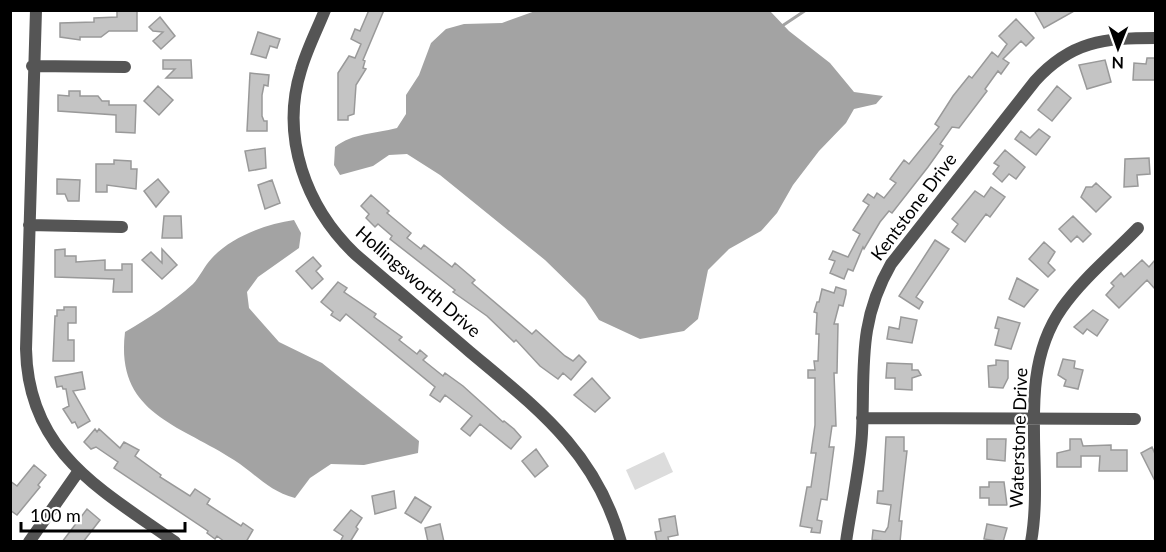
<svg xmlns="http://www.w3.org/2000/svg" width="1166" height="552" font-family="Lato,sans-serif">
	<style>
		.green { fill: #dcdcdc }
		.water { fill: #a3a3a3 }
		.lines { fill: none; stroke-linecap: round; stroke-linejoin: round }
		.stream { stroke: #a3a3a3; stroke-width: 3 }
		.building { fill: #c4c4c4; stroke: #999; stroke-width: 1.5 }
		.minor { stroke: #555; stroke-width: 12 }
		.labels { text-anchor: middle; stroke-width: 4.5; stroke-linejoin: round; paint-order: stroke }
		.street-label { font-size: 18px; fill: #000; stroke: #fff }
	</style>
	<rect width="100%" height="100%" fill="#fff"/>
	<!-- green -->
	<path class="green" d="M664,452l9,20 -38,18 -9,-20z"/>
	<!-- water -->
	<path class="water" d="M538,10l232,1 19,20 41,32 24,29 29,4 -7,8 -22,5 -8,14 -27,28 -26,34 -16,28 -16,18 -32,18 -21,21 -10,49 -14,12 -44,8 -41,-19 -14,-21 -40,-39 -105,-85 -33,-21 -18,1 -16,11 -33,9 -6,-10 1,-18c18,-14 39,-13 62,-19l9,-14v-19l13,-20 12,-32 15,-14 18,-5 38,-1z
		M294,220l7,13 -2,15 -41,29 -11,15 2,16 30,34 43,21 97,78 -1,12 -54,12 -33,-1 -21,14 -15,20c-27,-7 -39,-24 -61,-38 -55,-36 -119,-46 -109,-128 24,-14 47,-29 68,-48 7,-7 11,-18 19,-26 19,-21 54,-34 82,-38z"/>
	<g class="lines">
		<!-- stream -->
		<path class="stream" d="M782,26l24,-16"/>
	</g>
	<!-- building -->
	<path class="building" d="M369,10h15l-21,50 2,1 -2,7 3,1 -10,16 -2,29 -6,2v4h-10v-47l11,-17 6,2 6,-14 -10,-5 4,-10 5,2z
		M1034,10h42l-32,18z
		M117,11h20v20h-28l-8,6h-21v3l-20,-3v-14l34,-1v-4l23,-1z
		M160,17l15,19 -14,13 -8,-8 10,-9 -10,-1 -4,-4z
		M1016,19l18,19 -8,8 -5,-5 -18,18 6,4 -8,11 -3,-3 -13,18 2,2 -28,37 -7,-1 -12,17 3,2 -15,21 -36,46 -3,-2 -9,11 -16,27 -1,-2 -10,24 -5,-2 -4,10 -14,-6 5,-12 -6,-2 4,-8 15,6 12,-23 -7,-4 16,-25 -6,-4 5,-7 6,4 3,-5 7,5 12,-15 -6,-4 14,-19 5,4 30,-37 -4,-3 18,-28 16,-20 3,2 20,-26 6,5 9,-13 -8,-8z
		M258,32l22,7 -3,9 -7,-2 -4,12 -15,-4z
		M1147,58h8v22h-22l1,-17 12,1z
		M163,60h28l1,18h-26l9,-9h-12z
		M1105,60l6,22 -24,7 -8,-24z
		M250,73l19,2 -1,11 -4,-1 -2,10v21l2,5h3v10h-20z
		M158,86l15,14 -14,15 -15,-14z
		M1057,86l14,12 -19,23 -14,-11z
		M69,91h11v5h18l4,5h7v4h27l-1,28 -19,-1v-17l-58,-4v-16l11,1z
		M1039,129l11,8 -14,18 -21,-16 6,-8 9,7z
		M265,148l1,20 -17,3 -4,-20z
		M1005,150l20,17 -9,12 -7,-5 -7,8 -9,-8 6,-8 -5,-3z
		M1149,158l1,16 -13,1 1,11 -14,1 1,-28z
		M114,160l17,1v8h6l-1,20 -29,-4v7h-11v-28h18z
		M57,179l23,1 -1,21h-11l-3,-7h-8z
		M158,179l11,13 -13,15 -12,-16z
		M272,180l8,23 -15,6 -7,-24z
		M1096,183l15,14 -15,15 -15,-15 5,-10h6z
		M991,187l14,10 -15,20 -4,-3 -21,28 -13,-10 6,-8 -6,-5 23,-28 9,6z
		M371,195l18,16 -2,2 24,20 -4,5 14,11 3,-4 28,22 3,-4 20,17 -3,3 60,51 4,-4 29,26 8,5 6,-6 7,7 -15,18 -8,-7 -5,6 -18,-13 -24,-26 -2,2 -27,-26 -34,-24 2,-2 -65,-51 2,-3 -14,-12 -3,3 -9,-9 3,-4 -8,-8z
		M164,216h17l1,22h-20z
		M1073,216l18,18 -8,8 -6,-6 -6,6 -12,-13z
		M935,240l14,9 -33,48 7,5 -4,7 -20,-13z
		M1044,242l11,10 -7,11 7,7 -7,7 -19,-18z
		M65,249v7h11v6l29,-2v10h17v-6h10v28h-19l1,-13 -59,-2v-27z
		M162,249l15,16 -15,14 -20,-19 9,-8 11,11z
		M313,257l8,9 -5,5 7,8 -11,10 -16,-18z
		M1142,260l7,7 6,-7v29l-8,-9 -28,28 -13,-13 8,-9 -3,-3 10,-10 3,4z
		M1017,278l21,12 -14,17 -15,-8z
		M338,282l9,6 -3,4 32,22 -2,3 28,20 -3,3 18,14 3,-4 7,6 -4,4 20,16 2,-3 18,13 40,36 1,-1 10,8 7,8 -10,12 -31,-25 -10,12 -9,-7 11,-13 -27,-21 -5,7 -10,-7 5,-8 -89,-73 -6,7 -9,-6 2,-3 -12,-10z
		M836,287l10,3v4l-3,12 -4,-1 -5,19h4l-1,49h-3l2,53h-4l-3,21h5l-7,53 -6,-1 -4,21 5,1 -2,12 -9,-1 1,-4 -12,-2 7,-39h4l5,-34h-5l4,-28v-47h-7v-8h7l-1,-9h4l1,-27h-3l1,-21 -3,-1 3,-10h2l3,-13 12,4z
		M64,307h12v16h-8v17h6v21h-21l2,-45h2v-6h7z
		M1093,310l15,10 -11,16 -10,-7 -4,5 -9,-7z
		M901,317l16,3 -5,23 -25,-4 2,-12 10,2z
		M998,317l22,6 -9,26 -16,-4 4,-16 -4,-1z
		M1063,359l12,2 -1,7 9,2 -5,19 -14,-3 2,-6 -8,-5z
		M996,360l12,1v17l-5,10 -14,-1 -1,-21 8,-1z
		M887,363l25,1v6h6l3,5 -9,3v12l-17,-1v-11h-9z
		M82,372l3,17 -12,2 17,30 -12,7 -3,-6 -3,1 -9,-14 6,-3 -3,-17h-3l-1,-3 -5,1 -2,-10z
		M592,378l18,20 -15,14 -21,-17z
		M95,429l2,3 2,-3 21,19 4,-6 15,8 -4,6 26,19 -1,2 30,19 5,-7 15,10 -3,5 34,22 2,-3 10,7 -7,12h-21l-8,-6 -2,3 -8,-6 1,-2 -94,-63 4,-6 -22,-15 -5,2 -7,-7z
		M886,437h18v14h3l-8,70h3l-2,21 -28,-2 1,-10 12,2 3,-5 3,-22 -14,-2 1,-12h5z
		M987,439h19l-1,22 -18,-2z
		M1070,439h11l2,7 28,-1v5h16v21h-28l1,-15h-19v11h-24v-14l13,-3z
		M1152,447l3,7v27l-14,-28z
		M536,449l12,17 -13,11 -13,-16z
		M34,465l12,10 -8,10 2,2 -23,28 -7,-5v-29l7,5z
		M989,482h15l3,23h-18v-7h-9v-11h9z
		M394,491l2,17 -21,6 -3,-18z
		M415,497l16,10 -10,16 -16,-10z
		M87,509l13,11 -17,22h-21z
		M351,510l11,8 -6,9 2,2 -8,13h-10l3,-6 -9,-6z
		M675,516l3,19 -10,2 1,5h-12l-2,-10 6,-1 -2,-12z
		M440,524l4,18h-16l-3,-14z
		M987,524l20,4 -4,14 -19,-3z"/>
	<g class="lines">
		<!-- minor -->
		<path class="minor" d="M36,10l-10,339c2,103 74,140 149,193
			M325,10c-8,20 -18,39 -24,60 -21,67 5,137 54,184 38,33 77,65 115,98 68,57 126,100 151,190
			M32,66l93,1
			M29,225l93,2
			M862,418l273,1
			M29,542l49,-70
			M846,542c5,-36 14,-73 16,-109 3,-64 -5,-110 29,-169l144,-183c36,-40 69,-43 121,-43
			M1031,542c14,-77 -17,-166 31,-234 21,-30 51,-54 76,-80"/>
	</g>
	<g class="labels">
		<!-- street labels -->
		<g class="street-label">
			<text transform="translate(914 207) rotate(-53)" y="6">Kentstone Drive</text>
			<text transform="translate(418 282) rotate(41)" y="6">Hollingsworth Drive</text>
			<text transform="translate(1019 438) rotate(-88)" y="6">Waterstone Drive</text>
		</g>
	</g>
	<!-- border -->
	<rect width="1166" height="552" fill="none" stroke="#000000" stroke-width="24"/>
	<!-- north arrow -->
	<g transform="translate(1118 48) rotate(181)" stroke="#ffffff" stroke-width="4.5" paint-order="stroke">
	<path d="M0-4.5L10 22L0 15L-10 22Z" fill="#000000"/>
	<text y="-9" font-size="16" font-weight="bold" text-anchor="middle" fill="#000000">N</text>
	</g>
	<!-- scale -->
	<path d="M21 522v9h164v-9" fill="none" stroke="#000000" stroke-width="3"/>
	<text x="30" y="522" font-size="18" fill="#000000" stroke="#ffffff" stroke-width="4.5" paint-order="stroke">100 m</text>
</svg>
